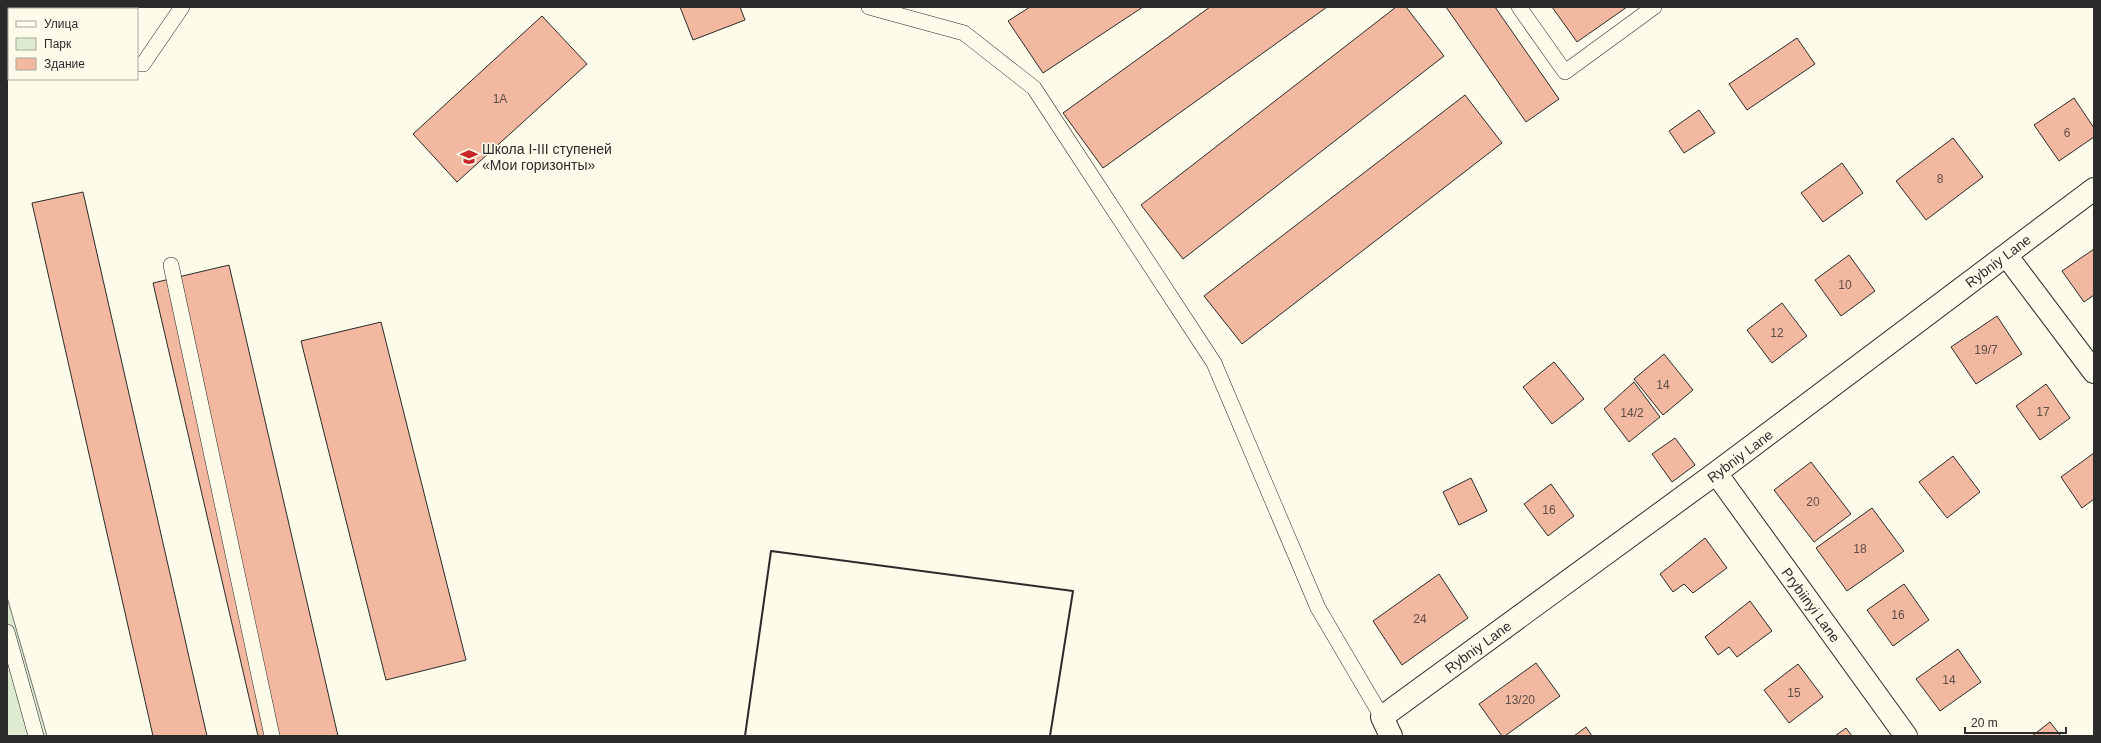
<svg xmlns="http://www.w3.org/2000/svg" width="2101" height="743" font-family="Arial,sans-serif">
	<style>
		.green { fill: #deebd1; stroke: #74746e }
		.building { fill: #f2b8a0; stroke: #2b2b2b }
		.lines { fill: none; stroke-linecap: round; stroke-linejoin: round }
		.service-casing { stroke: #2b2b2b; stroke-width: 16 }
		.minor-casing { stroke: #2b2b2b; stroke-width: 24 }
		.service { stroke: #fdfbea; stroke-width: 15 }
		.minor { stroke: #fdfbea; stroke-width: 22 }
		.wall { stroke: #2b2b2b; stroke-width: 2 }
		.labels { text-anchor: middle; stroke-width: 3; stroke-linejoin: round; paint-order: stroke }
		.number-label { font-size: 12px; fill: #5d4e48 }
		.poi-label { font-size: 14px; fill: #2b2b2b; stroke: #fdfbea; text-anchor: start }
		.street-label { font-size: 14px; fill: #2b2b2b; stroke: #fdfbea }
	</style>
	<rect width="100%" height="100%" fill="#fdfbea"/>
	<!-- green -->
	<path class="green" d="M7,597l40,139h-40z"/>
	<!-- building -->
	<path class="building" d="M680,7h60l5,13 -52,20z
		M1030,7h113l-100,66 -35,-52z
		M1210,7h117l-224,161 -40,-55z
		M1396,7h10l38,49 -261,203 -42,-54z
		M1446,7h49l64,92 -33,23z
		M1552,7h75l-50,35z
		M542,16l45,48 -130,118 -44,-48z
		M1797,38l18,26 -68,46 -18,-26z
		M1465,95l37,48 -260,201 -38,-48z
		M2074,98l20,30v9l-35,24 -25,-36z
		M1699,110l16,23 -31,20 -15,-22z
		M1953,138l30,39 -57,43 -30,-39z
		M1842,163l21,30 -40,29 -22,-29z
		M83,192l124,544h-54l-121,-533z
		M2094,249v46l-10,7 -22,-31z
		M1849,255l26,36 -34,25 -26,-36z
		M229,265l109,471h-80l-105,-453z
		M1782,303l25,33 -35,27 -25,-33z
		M1997,316l25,38 -46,30 -25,-37z
		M381,322l85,338 -80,20 -85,-339z
		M1664,354l29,36 -30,25 -29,-36z
		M1554,362l30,37 -32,25 -29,-37z
		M1634,382l26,35 -31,25 -25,-33z
		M2046,384l24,34 -30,22 -24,-34z
		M1675,438l20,27 -23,17 -20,-28z
		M2094,453v46l-12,9 -21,-31z
		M1953,456l27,36 -33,26 -28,-36z
		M1811,462l40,52 -37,28 -40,-52z
		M1471,478l16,33 -28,14 -16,-33z
		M1551,484l23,32 -26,20 -24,-32z
		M1872,508l32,43 -57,40 -31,-43z
		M1705,538l22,30 -34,25 -9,-9 -11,8 -13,-18z
		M1439,574l29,44 -66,47 -29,-44z
		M1904,584l25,36 -36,26 -26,-36z
		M1750,601l22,30 -35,26 -8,-10 -11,8 -13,-18z
		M1958,649l23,33 -41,29 -24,-32z
		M1536,663l24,33 -55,40h-3l-23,-32z
		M1798,664l25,33 -34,26 -25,-33z
		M2050,722l11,14h-29z
		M1586,727l6,9h-18z
		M1846,728l6,8h-17z"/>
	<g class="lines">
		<!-- service casing -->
		<g class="service-casing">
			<path id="service" d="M869,7l95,26 70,55 180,275 104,245 64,109
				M1519,7l46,65 89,-65
				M7,11l2,3
				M137,64h6l39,-57
				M171,265l101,471
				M7,632l29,104"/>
		</g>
		<!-- minor casing -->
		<g class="minor-casing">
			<path id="minor" d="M2006,255l88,117
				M1716,473l190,263
				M1391,736l-9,-19 334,-244 378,-284"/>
		</g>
		<!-- service -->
		<use href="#service" class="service"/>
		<!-- minor -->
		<use href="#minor" class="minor"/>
		<!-- wall -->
		<path class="wall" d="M745,736l26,-185 302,40 -23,145"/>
	</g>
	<!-- icons -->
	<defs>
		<g id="school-bare" transform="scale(1.38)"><path d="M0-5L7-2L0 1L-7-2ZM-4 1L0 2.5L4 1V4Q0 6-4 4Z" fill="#c62828" stroke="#fdfbea" stroke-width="2.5" paint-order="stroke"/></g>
	</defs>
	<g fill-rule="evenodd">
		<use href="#school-bare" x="469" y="157"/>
	</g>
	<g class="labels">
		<!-- number labels -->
		<g class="number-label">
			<text x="500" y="103">1А</text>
			<text x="2067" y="137">6</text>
			<text x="1940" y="183">8</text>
			<text x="1845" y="289">10</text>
			<text x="1777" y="337">12</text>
			<text x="1986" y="354">19/7</text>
			<text x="1663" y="389">14</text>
			<text x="2043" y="416">17</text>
			<text x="1632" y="417">14/2</text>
			<text x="1813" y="506">20</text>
			<text x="1549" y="514">16</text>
			<text x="1860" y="553">18</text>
			<text x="1898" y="619">16</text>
			<text x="1420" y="623">24</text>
			<text x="1949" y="684">14</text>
			<text x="1794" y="697">15</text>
			<text x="1520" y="704">13/20</text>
		</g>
		<!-- poi labels -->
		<g class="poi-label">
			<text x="482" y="154">Школа I-III ступеней<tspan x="482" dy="16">«Мои горизонты»</tspan></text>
		</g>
		<!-- street labels -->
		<g class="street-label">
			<text transform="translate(1998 261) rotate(-37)" y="5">Rybniy Lane</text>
			<text transform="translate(1740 456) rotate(-37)" y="5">Rybniy Lane</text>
			<text transform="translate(1811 605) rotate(54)" y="5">Prybiinyi Lane</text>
			<text transform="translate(1478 647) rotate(-36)" y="5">Rybniy Lane</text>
		</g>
	</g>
	<!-- border -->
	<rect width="2101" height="743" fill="none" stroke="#2b2b2b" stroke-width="16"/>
	<!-- legend -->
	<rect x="8" y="8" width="130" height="72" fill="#fdfbea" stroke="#a9a89e"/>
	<rect x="16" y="21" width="20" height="6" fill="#fdfbea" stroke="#a9a89e"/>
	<text x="44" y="28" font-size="12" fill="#2b2b2b">Улица</text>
	<rect x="16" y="38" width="20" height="12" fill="#deebd1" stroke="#a9a89e"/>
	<text x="44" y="48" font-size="12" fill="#2b2b2b">Парк</text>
	<rect x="16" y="58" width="20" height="12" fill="#f2b8a0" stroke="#a9a89e"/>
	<text x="44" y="68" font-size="12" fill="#2b2b2b">Здание</text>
	<!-- scale -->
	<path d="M1965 727v6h101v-6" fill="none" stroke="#2b2b2b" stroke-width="2"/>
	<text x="1971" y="727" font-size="12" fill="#2b2b2b" stroke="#fdfbea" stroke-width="3" paint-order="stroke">20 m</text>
</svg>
